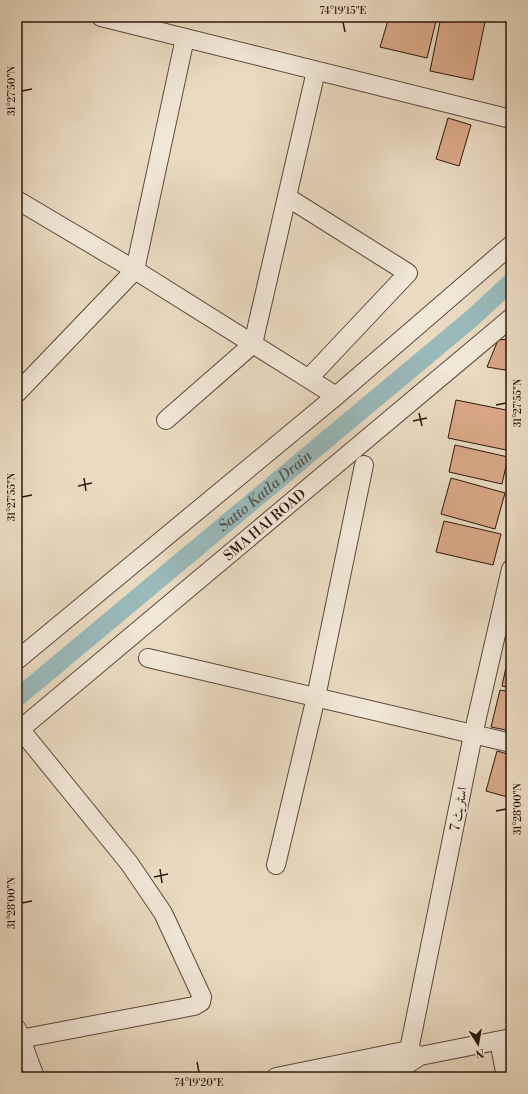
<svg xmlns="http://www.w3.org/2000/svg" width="528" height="1094" font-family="'Libre Bodoni',Amiri,serif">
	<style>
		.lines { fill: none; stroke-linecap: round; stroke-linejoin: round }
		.canal { stroke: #99b9ba; stroke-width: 18 }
		.building { fill: #daa888; stroke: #2e170d }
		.minor-casing { stroke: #5d483a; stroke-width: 20 }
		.minor { stroke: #f1e7d7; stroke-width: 18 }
		.ticks { fill: none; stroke: #2e170d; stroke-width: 1.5 }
		.labels { text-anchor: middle; stroke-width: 3; stroke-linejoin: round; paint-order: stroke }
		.street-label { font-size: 14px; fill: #2e170d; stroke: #f1e7d7 }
		.water-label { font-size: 15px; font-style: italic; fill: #53504a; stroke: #f1e7d7 }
		.neatline { fill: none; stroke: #2e170d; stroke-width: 1.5 }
		.ticks-label { font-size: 10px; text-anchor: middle; fill: #2e170d }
	</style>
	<rect width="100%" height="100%" fill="#e9dac1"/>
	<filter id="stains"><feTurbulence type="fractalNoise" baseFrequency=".005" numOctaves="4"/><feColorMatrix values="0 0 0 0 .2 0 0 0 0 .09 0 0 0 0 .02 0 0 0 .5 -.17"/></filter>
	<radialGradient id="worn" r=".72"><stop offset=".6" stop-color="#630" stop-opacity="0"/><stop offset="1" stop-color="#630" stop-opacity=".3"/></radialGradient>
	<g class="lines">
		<!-- canal -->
		<path class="canal" id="s1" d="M17,698l454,-379 40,-37"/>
	</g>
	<!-- building -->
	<path class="building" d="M389,17h48l-10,41 -47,-11z
		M441,17h45l-13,63 -43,-9z
		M448,118l23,7 -12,41 -23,-7z
		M511,339v32l-24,-4 11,-27z
		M456,400l55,11v40l-63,-13z
		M455,445l53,12 -6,27 -53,-12z
		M451,478l54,15 -10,36 -54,-15z
		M444,521l57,13 -8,31 -57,-13z
		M509,653l2,1v34l-9,-2z
		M500,690l11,2v39l-20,-4z
		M497,751l14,4v43l-25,-7z"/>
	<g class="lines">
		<!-- minor casing -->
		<g class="minor-casing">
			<g id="minor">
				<path d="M101,17l410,102"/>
				<path d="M287,197l121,76 -99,105"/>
				<path d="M17,200l118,70 201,126"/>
				<path d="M17,393l118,-123 50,-232"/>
				<path d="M166,420l87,-76 63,-273"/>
				<path d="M148,658l363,85"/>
				<path d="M17,660l319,-264 175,-151"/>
				<path d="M20,729l109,134 34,50 39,84 -1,5 -7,4 -174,33"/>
				<path id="s2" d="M17,732l494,-414"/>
				<path d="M276,865l40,-168 48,-232"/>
				<path d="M17,1029l18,48"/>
				<path d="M499,1041l7,36"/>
				<path d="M409,1050l64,-315 38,-166"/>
				<path d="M276,1077l133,-27 10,6"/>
				<path d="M348,1077l60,-13 12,-8 91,-18"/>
			</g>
		</g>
		<!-- minor -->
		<use href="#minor" class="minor"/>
	</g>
	<!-- ticks -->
	<path class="ticks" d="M343,22l2,10M22,91l10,-2M496,405l10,-2M419,413l3,13M413,421l14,-3M84,478l2,13M78,486l14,-3M22,497l10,-2M496,811l10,-2M160,869l2,14M154,877l14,-3M22,903l10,-2M197,1062l2,10"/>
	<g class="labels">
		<!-- street labels -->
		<g class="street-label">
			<text dy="5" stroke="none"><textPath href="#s2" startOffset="323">SMA HAI ROAD</textPath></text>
			<text transform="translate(458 809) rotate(-79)" y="5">اسٹریٹ 7</text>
		</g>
		<!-- water labels -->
		<g class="water-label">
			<text dy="5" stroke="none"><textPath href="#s1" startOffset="323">Satto Katla Drain</textPath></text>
		</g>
	</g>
	<!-- margin -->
	<rect width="528" height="1094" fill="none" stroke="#e9dac1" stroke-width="44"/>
	<!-- north arrow -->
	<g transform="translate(478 1044) rotate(169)" stroke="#f1e7d7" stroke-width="3" paint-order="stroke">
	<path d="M0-3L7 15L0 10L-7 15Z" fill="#2e170d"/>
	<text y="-6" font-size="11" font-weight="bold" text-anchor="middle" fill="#2e170d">N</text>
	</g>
	<rect x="22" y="22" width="484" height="1050" class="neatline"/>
	<g class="ticks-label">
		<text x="343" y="14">74°19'15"E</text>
		<text transform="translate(11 91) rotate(-90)" y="4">31°27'50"N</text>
		<text transform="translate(517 403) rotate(-90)" y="4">31°27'55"N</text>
		<text transform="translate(11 497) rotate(-90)" y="4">31°27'55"N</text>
		<text transform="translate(517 809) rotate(-90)" y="4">31°28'00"N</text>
		<text transform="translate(11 903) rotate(-90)" y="4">31°28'00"N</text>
		<text x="199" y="1086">74°19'20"E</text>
	</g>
	<rect width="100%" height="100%" filter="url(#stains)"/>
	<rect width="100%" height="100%" fill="url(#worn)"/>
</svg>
